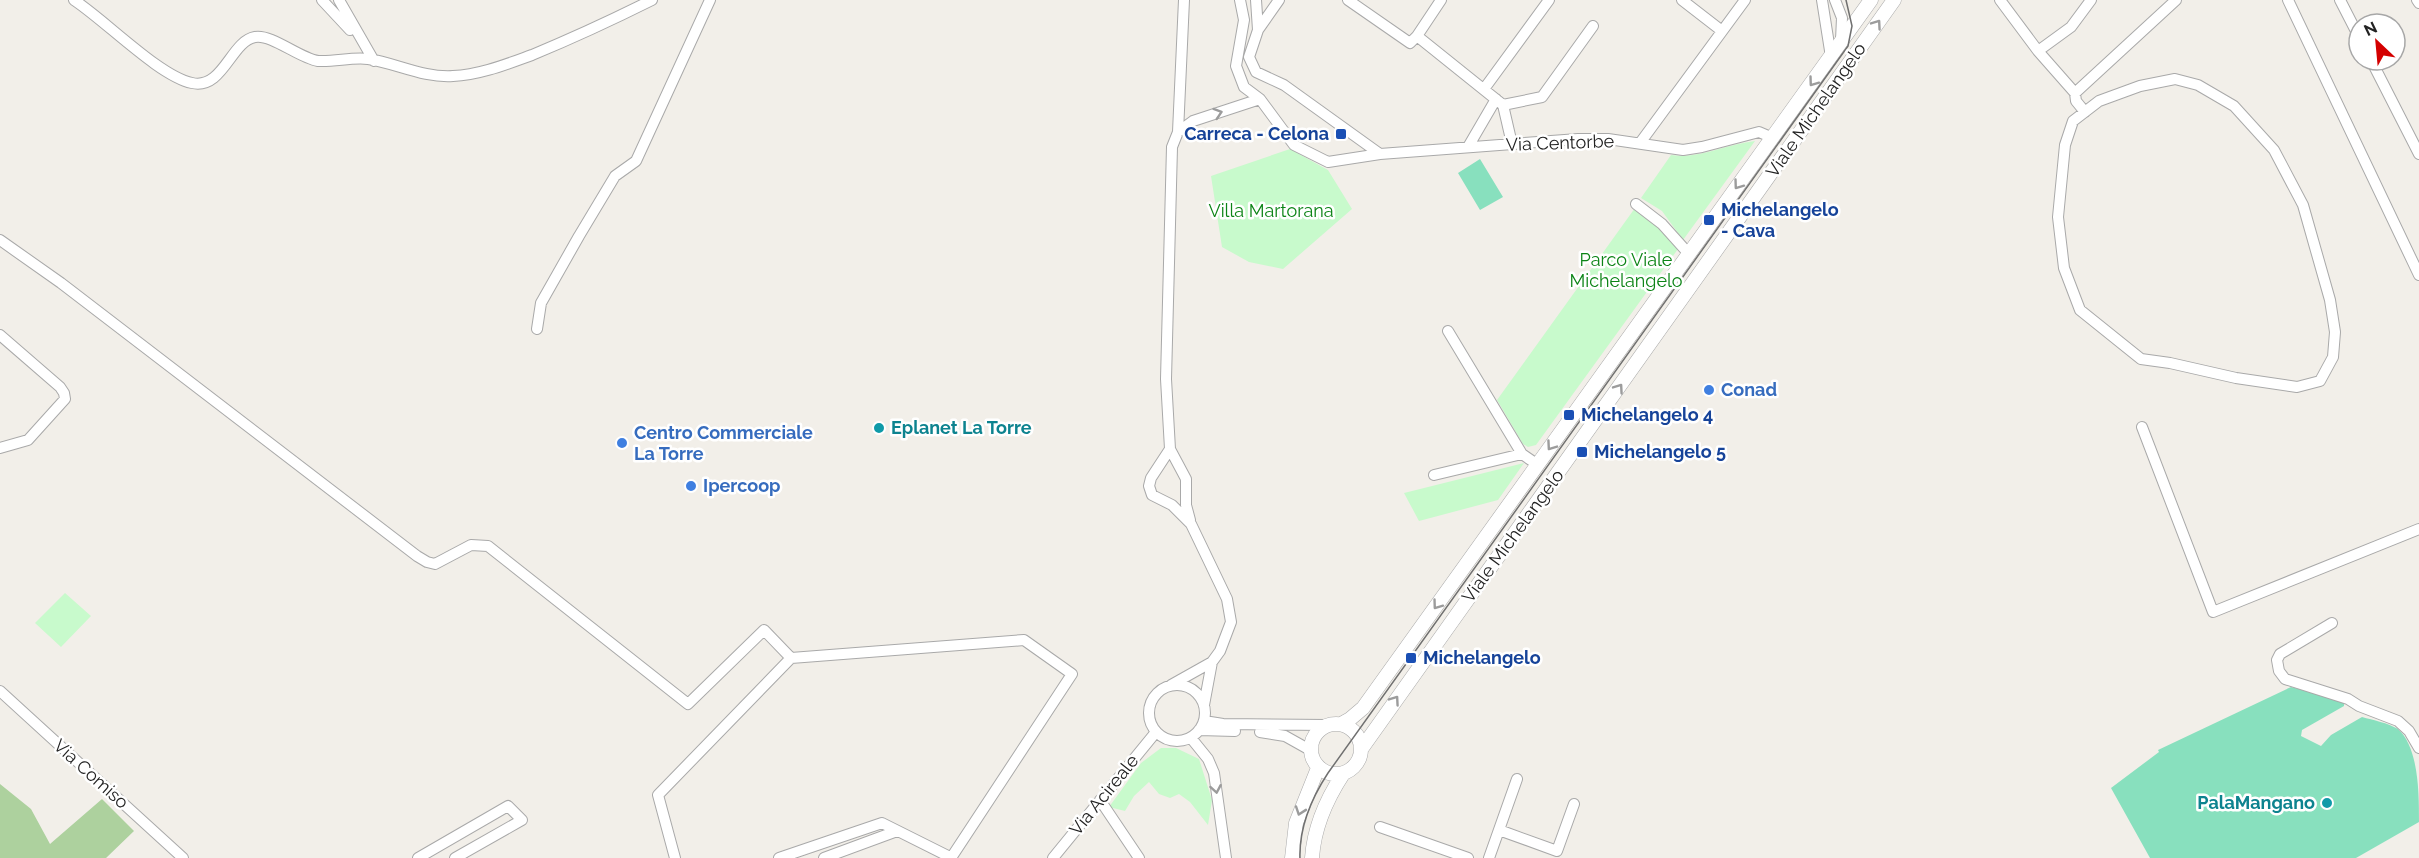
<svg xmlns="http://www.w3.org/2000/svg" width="2419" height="858" font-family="Raleway,sans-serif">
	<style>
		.forest { fill: #add19e }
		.park { fill: #c8facc }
		.pitch { fill: #88e0be }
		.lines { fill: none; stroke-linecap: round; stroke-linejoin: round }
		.minor-casing { stroke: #a9a9a9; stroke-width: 12 }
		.tertiary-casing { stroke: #a9a9a9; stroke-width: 15 }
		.minor { stroke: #fff; stroke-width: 10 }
		.tertiary { stroke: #fff; stroke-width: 14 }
		.tram { stroke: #707070; stroke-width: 1.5 }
		.oneway { stroke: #9c9c9c }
		.transit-dot { fill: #1a4fb4; stroke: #fff; stroke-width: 2 }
		.shop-dot { fill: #3f7fe0; stroke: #fff; stroke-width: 2 }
		.culture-dot { fill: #0f9aa8; stroke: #fff; stroke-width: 2 }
		.labels { text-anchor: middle; stroke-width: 5; stroke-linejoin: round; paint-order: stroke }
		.street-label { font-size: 18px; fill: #222; stroke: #fff }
		.transit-label { font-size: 18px; font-weight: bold; fill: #164399; stroke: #fff; text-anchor: start }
		.park-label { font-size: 18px; fill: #0c8416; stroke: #fff }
		.shop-label { font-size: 18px; font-weight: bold; fill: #366cbe; stroke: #fff; text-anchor: start }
		.culture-label { font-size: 18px; font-weight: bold; fill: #0d838f; stroke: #fff; text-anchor: start }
	</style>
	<rect width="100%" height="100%" fill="#f2efe9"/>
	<!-- forest -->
	<path class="forest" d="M0,784l31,25 19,35 52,-45 32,32 -28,27h-106z"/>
	<!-- park -->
	<path class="park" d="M1755,141l-72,99 -21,-29 -21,-13 30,-43c30,4 55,-11 84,-14z
		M1290,149l38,21 24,39 -69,60 -34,-7 -27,-15 -11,-71z
		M1635,208l20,15 23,26 -142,196 -8,2 -5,-3 -26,-44z
		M1524,463l-26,37 -79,21 -15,-28z
		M65,593l26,23 -30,31 -26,-24z
		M1161,748h15l23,11 13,41 -4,25 -18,-23 -11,-8 -9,4 -11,-4 -10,-12 -15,14 -9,15 -16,-4 32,-44z"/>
	<!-- pitch -->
	<path class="pitch" d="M1480,159l23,38 -23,13 -22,-37z
		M2291,687l53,14v5l-42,24 -1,6 20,10 10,-11 31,-18c11,3 26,6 36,12 21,19 21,65 21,93l-63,36h-206l-39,-70 48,-36 -1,-2z"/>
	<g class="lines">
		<!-- minor casing -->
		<g class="minor-casing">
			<path id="minor" d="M74,0c32,21 85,76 118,83 31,7 39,-42 63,-46 17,-3 44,21 63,24 17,1 34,-4 50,-2 28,4 55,19 85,17 27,-1 54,-12 79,-21 41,-17 80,-35 120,-55
				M322,0l28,30
				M339,0l35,61
				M1240,0l4,20 -8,46 8,21 16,12 34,46 34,17 52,-8 198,-15h30l75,11 19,-3 57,-15 14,6
				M1256,0l2,30
				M1279,0l-21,30 -9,27 7,15 28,13 96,69
				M1348,0l62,43 7,-7 24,-36
				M1682,0l40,31
				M1822,0l9,57
				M1835,0l7,18 -1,22
				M2000,0l38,51 37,42 101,-93
				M2288,0l131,275
				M2340,0l19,37
				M2417,0l2,3
				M1417,36l86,69 9,39
				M2038,51l33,-24 20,-27
				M2371,60l48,94
				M2175,79l23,6 36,21 40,44 29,55 27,95 5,32 -2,25 -13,24 -23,6 -61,-9 -66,-15 -29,-4 -61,-49 -16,-42 -6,-51 7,-72 8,-24 26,-20 41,-15z
				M1484,89l65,-89
				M2075,93l1,8 9,11
				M1503,105l39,-8 51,-71
				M1178,132l15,-11 67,-22
				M1640,143l105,-143
				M1468,147l28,-48
				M1636,204l26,20 27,30
				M0,240l61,43 356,273 10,6 8,2 36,-19 17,1 200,158 76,-74 27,28 -133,137 17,63
				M537,329l4,-26 38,-67 36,-60 21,-15 74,-161
				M1448,331l74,123 16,11
				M0,335l60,52 4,6 1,6 -37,41 -28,8
				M2142,427l71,185 206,-83
				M1170,449l16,30v26l4,15
				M1434,475l88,-21
				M2332,623l-52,31 -3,6 2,11 6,8 63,20 11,7 39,15 11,10 10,17
				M791,658l233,-18 48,34 -121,184
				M1149 713a28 28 0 1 1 56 0a28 28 0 1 1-56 0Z
				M1171,685l41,-23 8,-11 11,-29 -4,-23 -36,-75 -19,-19 -20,-10 -3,-9 2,-8 19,-29 -4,-70 6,-232 6,-15 6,-132
				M0,691l183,167
				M1204,705l8,-43
				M1204,721l19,3 104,1
				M1199,730l36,1
				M1260,732l25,4 25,14
				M1191,738l17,21 6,14 12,85
				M1100,800l39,58
				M1380,827l88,31
				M1499,830l58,21 17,-47
				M418,858l90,-52 14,14 -67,38
				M779,858l103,-35 70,35
				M824,858l73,-27
				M1053,858l103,-126
				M1489,858l28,-79"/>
		</g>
		<!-- tertiary casing -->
		<g class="tertiary-casing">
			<path id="tertiary" d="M1311 749a25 25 0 1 1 50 0a25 25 0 1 1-50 0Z
				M1341,724l9,-5 13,-11 508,-708
				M1362,748l532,-748
				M1292,858l4,-35 22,-55
				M1312,858c2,-31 14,-58 31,-84"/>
		</g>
		<!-- minor -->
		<use href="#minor" class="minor"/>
		<!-- tertiary -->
		<use href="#tertiary" class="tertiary"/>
		<!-- tram -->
		<path class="tram" d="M1300,858c-1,-31 11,-59 28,-85l520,-727 4,-20 -6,-26"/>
	</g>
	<!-- one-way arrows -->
	<defs><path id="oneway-chevron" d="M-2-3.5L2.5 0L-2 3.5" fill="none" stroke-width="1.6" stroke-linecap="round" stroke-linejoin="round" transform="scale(1.5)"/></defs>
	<g class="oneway">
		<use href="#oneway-chevron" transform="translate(1877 24) rotate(-55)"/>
		<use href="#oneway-chevron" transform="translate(1813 82) rotate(126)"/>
		<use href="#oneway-chevron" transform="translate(1218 113) rotate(-18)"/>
		<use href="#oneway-chevron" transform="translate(1738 185) rotate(126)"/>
		<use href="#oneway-chevron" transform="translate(1619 388) rotate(-55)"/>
		<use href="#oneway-chevron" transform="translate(1551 446) rotate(125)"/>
		<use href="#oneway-chevron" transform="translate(1437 605) rotate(126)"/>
		<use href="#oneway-chevron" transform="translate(1395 700) rotate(-55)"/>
		<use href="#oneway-chevron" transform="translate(1216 789) rotate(80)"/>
		<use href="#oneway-chevron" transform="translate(1300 811) rotate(109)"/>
	</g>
	<!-- markers -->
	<g class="transit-dot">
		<rect x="1335" y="128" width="12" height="12" rx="3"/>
		<rect x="1703" y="214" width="12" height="12" rx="3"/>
		<rect x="1563" y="409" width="12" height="12" rx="3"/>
		<rect x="1576" y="446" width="12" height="12" rx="3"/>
		<rect x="1405" y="652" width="12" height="12" rx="3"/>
	</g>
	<g class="shop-dot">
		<circle cx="1709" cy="390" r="6"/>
		<circle cx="622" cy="443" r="6"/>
		<circle cx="691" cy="486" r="6"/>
	</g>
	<g class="culture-dot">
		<circle cx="879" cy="428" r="6"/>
		<circle cx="2327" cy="803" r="6"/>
	</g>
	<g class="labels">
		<!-- street labels -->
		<g class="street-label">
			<text transform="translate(1816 110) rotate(-55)" y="6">Viale Michelangelo</text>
			<text transform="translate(1560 143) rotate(-2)" y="6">Via Centorbe</text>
			<text transform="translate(1513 536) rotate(-54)" y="6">Viale Michelangelo</text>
			<text transform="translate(91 774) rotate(42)" y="6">Via Comiso</text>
			<text transform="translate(1104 795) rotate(-51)" y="6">Via Acireale</text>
		</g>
		<!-- transit labels -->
		<g class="transit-label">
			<text x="1329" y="140" text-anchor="end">Carreca - Celona</text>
			<text x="1721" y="216">Michelangelo<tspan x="1721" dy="21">- Cava</tspan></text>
			<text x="1581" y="421">Michelangelo 4</text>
			<text x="1594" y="458">Michelangelo 5</text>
			<text x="1423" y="664">Michelangelo</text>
		</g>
		<!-- park labels -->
		<g class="park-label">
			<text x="1271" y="217">Villa Martorana</text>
			<text x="1626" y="266">Parco Viale<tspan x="1626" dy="21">Michelangelo</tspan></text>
		</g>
		<!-- shop labels -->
		<g class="shop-label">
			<text x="1721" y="396">Conad</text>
			<text x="634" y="439">Centro Commerciale<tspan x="634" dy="21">La Torre</tspan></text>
			<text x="703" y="492">Ipercoop</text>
		</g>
		<!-- culture labels -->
		<g class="culture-label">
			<text x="891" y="434">Eplanet La Torre</text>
			<text x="2315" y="809" text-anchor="end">PalaMangano</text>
		</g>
	</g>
	<!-- north arrow -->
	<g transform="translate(2377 42) rotate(334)"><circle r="28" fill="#ffffff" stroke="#a7a7a7" stroke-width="1.5"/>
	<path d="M0-4.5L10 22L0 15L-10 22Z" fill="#d40000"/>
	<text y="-9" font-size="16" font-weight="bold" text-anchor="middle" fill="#222222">N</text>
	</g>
</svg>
